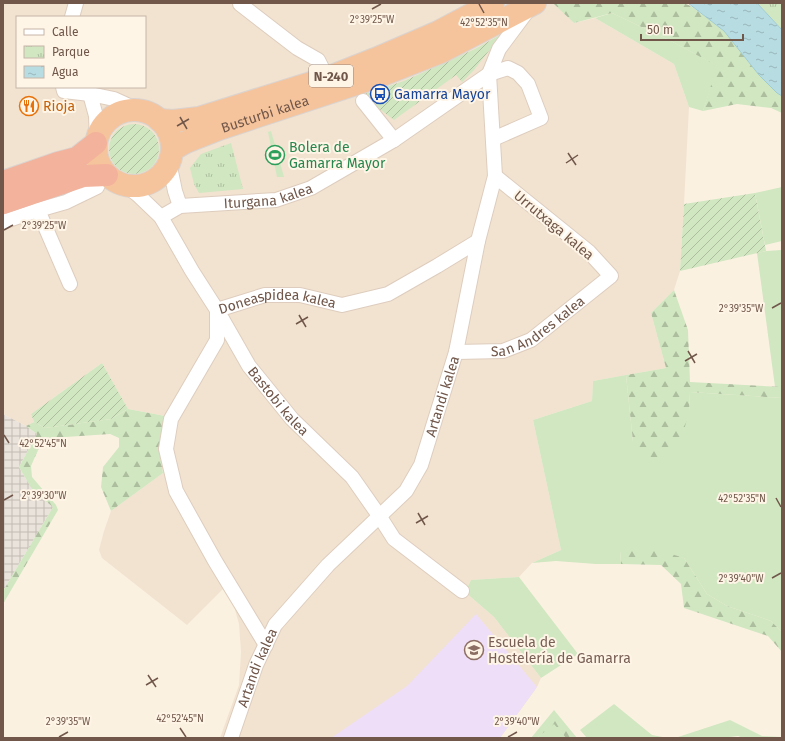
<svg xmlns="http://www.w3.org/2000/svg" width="785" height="741" font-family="'Fira Sans',sans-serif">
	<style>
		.residential { fill: #f2e3d0; fill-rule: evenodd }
		.industrial { fill: url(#industrial-grid) }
		.education { fill: #eedef7 }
		.grass { fill: #d0e7c1 }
		.forest { fill: url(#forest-firs) }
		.park { fill: url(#park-tufts) }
		.garden { fill: url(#garden-furrows) }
		.water { fill: url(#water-ripples); stroke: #9eccd4 }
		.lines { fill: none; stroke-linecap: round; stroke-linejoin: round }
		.minor-casing { stroke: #decdbe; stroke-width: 16 }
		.trunk-casing { stroke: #dad3d0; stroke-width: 24 }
		.motorway-casing { stroke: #dad3d0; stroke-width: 24 }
		.minor { stroke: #fff; stroke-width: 14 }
		.trunk { stroke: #f5c49c; stroke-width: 22 }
		.motorway { stroke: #f3b29b; stroke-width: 22 }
		.ticks { fill: none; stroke: #71574a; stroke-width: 1.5 }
		.labels { text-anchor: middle; stroke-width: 4; stroke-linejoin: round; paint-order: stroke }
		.shield { fill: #fef5e7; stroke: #9b8679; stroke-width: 1 }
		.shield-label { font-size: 13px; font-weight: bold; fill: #71574a }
		.transit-label { font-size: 14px; fill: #164399; stroke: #fef5e7; text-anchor: start }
		.food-label { font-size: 14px; fill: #c56008; stroke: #fef5e7; text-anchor: start }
		.street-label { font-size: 14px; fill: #71574a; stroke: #fef5e7 }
		.leisure-label { font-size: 14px; fill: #27864d; stroke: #fef5e7; text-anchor: start }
		.education-label { font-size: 14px; fill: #785e54; stroke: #fef5e7; text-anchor: start }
		.ticks-label { font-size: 10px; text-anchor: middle; fill: #71574a; stroke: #fef5e7; stroke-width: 4; stroke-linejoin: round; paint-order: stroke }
	</style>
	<defs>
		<pattern id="industrial-grid" width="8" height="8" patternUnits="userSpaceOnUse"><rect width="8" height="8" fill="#eae3dc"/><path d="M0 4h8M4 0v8" fill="none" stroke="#c2bbb4"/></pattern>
		<pattern id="forest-firs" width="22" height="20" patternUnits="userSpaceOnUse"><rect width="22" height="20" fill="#d0e7c1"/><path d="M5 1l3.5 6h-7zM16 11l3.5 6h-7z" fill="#adbe9f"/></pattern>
		<pattern id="park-tufts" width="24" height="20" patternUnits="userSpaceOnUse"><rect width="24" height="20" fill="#d0e7c1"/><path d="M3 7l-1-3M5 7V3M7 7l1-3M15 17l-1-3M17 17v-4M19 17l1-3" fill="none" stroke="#adbe9f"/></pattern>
		<pattern id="garden-furrows" width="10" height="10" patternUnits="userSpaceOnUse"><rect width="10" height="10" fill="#d0e7c1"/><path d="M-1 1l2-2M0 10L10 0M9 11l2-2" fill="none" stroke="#adbe9f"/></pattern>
		<pattern id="water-ripples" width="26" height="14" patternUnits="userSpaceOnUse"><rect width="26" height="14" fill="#b7dde3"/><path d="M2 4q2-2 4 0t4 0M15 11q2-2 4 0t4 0" fill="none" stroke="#99b6ba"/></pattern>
	</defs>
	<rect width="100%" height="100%" fill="#fbf1e1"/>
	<!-- residential -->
	<path class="residential" d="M3,3h551l20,20 21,-5 79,46 15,43 -5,97 -4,67 -6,19 -23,23 15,55 -73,13 -1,20 -59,19 28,130 -29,13 -13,14 -48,3 -6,12 29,25 47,61 -4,9 -37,51h-280l19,-53 2,-33 -2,-28 -7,-25 -7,-12 -38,38 -85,-67 -3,-8 5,-19 7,-20 52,-38 -4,-23 6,-34 -37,-7 -26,-46 -71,51 3,8 -8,4 -23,-12zM17,17h128v70h-128z"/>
	<!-- industrial -->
	<path class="industrial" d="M3,414l23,12 11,8 -18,33 14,24 20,16 -50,84z"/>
	<!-- education -->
	<path class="education" d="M476,614l61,73 -37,51h-169l76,-52z"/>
	<!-- grass -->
	<path class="grass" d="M612,13l59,28 47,25 -15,45 -14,-4 -15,-43 -79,-46z
		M271,131l13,46h-7l-9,-45z
		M782,187v54l-17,4 -10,-52z
		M782,250v137h-7l-18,-134 9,-2z
		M626,375l7,67 56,-31 1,-19 92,6v234l-11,-11 -44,-15 -20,-12 -23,-36 -64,-7 1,13h-25l-40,-3 -24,2 29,-13 -28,-130 59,-19 1,-20z
		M519,577l59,77 -37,24 -47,-61 -29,-25 6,-12z
		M614,704l38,31 16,3h-81l-7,-8z
		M730,720l32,16 20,1v1h-39l-5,-2 -17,2h-46z
		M554,723l12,15h-29z"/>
	<!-- forest -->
	<path class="forest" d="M556,3h127l8,3 33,25 35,44 18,18 5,3v17l-11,-5 -34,-4 -34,7 14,-45 -46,-25 -59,-28 -38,10 -20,-19z
		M674,290l14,40 2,52 92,5v11l-92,-6 -1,19 -9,35 -26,14 -21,-18 -7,-67 40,-7 -15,-55z
		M128,409l37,7 -6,34 4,23 -52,38 -10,-24 2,-20 16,-20v-9l-9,-4 -59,4 -13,12 -7,16 1,11 24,28 2,5 -55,94v-13l50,-84 -20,-16 -14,-24 18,-33 -11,-8 8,-4 11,6 66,-9z
		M637,548l25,3 22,7 23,36 20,12 44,15 11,11v20l-14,-16 -84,-28 -3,-24 -20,-19 -40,-1 -1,-14z
		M554,710l23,28h-11l-12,-14 -17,14h-6z"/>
	<!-- park -->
	<path class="park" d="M757,3h25v27z
		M231,143l12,46 -44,4 -5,-9 -4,-16 11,-14z"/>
	<!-- garden -->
	<path class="garden" d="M502,34l-28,36 -12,12 -6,-7 -62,45 -33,-25 43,-14 71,-32z
		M109 149a25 25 0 1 1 50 0a25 25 0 1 1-50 0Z
		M755,193l11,58 -86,20 4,-67z
		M102,363l26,46 -17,10 -66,9 -11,-6 -3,-8z"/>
	<!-- water -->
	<path class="water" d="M688,3h69l25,27v66l-5,-3 -18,-18 -35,-44z"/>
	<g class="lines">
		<!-- minor casing -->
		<g class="minor-casing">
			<g id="minor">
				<path d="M240,3v1l57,44 21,12 9,18"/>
				<path d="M72,17l4,-14"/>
				<path d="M63,87l1,4 26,3 24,5 24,11"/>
				<path d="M90,94l6,22 1,22"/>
				<path d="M363,101l31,39"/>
				<path d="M169,162l6,29 5,15"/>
				<path id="s1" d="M125,185l13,10 23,22 31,54 25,39 32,56 43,53 60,58 28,40 14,22 68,52"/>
				<path d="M38,210l32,74"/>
				<path id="s2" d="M161,217l19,-11 96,-6 35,-12 83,-48 95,-66 19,-6 10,5 10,11 13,34 -48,21"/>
				<path d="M3,222l35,-12 28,-8 31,-15 4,-12"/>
				<path d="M217,310v30l-46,79 -5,30 10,42 39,70 51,84"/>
				<path id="s3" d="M217,310l48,-15h35l42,10 46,-11 49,-28 41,-25"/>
				<path id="s4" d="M456,352l47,-1 28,-11 80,-64 -22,-24 -94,-76"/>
				<path id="s5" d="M231,738l25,-73 19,-40 53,-60 78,-74 15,-26 35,-113 22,-111 17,-65 -6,-102 10,-25 29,-39"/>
			</g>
		</g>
		<!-- trunk casing -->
		<g class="trunk-casing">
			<g id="trunk">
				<circle cx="134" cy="148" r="38"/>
				<path d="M159,120l14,1 26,-3 128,-40 48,-19 63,-27 55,-29"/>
				<path id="s6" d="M172,150l14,-8 33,-13 158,-52 64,-25 94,-49"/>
			</g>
		</g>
		<!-- motorway casing -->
		<g class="motorway-casing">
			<path id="motorway" d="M3,182l55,-19 19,-5 19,-15
				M3,203l80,-27 24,-1"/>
		</g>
		<!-- minor -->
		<use href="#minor" class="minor"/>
		<!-- trunk -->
		<use href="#trunk" class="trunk"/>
		<!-- motorway -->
		<use href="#motorway" class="motorway"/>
	</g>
	<!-- ticks -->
	<path class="ticks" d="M479,4l5,9M372,9l9,-5M180,117l7,12M177,126l12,-7M568,153l8,12M566,163l12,-8M4,230l9,-5M772,308l9,-5M299,315l7,12M296,324l12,-7M688,351l7,12M685,361l12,-7M4,435l5,8M776,498l5,9M4,500l9,-5M418,513l7,12M416,523l12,-7M772,578l9,-5M148,675l8,12M146,685l12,-7M180,728l6,9M59,737l9,-5M508,737l9,-5"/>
	<!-- icons -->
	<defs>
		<g id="bus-ring" transform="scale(1)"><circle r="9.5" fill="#fef5e7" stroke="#1a4fb4" stroke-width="1.5"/><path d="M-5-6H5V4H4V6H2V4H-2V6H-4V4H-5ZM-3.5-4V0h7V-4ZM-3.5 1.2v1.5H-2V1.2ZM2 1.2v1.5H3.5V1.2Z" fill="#1a4fb4"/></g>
		<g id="restaurant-ring" transform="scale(1)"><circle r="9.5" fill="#fef5e7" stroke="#e8710a" stroke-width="1.5"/><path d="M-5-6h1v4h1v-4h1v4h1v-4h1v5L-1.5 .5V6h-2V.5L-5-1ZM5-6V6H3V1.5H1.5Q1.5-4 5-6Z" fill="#e8710a"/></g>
		<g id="stadium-ring" transform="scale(1)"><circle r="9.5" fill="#fef5e7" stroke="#2e9e5b" stroke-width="1.5"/><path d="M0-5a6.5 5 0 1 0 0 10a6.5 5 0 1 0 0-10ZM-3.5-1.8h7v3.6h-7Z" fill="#2e9e5b"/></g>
		<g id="university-ring" transform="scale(1)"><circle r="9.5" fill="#fef5e7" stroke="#8d6e63" stroke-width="1.5"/><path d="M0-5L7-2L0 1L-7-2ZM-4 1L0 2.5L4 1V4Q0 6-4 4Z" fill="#8d6e63"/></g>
	</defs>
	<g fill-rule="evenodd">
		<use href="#bus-ring" x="380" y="94"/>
		<use href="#restaurant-ring" x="29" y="106"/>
		<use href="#stadium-ring" x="275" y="155"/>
		<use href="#university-ring" x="474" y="650"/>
	</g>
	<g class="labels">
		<!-- shield labels -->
		<rect class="shield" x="309" y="65" width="44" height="22" rx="3"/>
		<g class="shield-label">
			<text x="331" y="81">N-240</text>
		</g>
		<!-- transit labels -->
		<g class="transit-label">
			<text x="394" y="99">Gamarra Mayor</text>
		</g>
		<!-- food labels -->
		<g class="food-label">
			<text x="43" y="111">Rioja</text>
		</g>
		<!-- street labels -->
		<g class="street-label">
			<text dy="5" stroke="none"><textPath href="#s6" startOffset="100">Busturbi kalea</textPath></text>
			<text dy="5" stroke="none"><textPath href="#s2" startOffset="111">Iturgana kalea</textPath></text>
			<text transform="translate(554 225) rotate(40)" y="5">Urrutxaga kalea</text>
			<text dy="5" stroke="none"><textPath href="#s3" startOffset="62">Doneaspidea kalea</textPath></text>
			<text dy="5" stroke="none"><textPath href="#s4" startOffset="89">San Andres kalea</textPath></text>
			<text dy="5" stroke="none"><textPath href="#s5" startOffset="411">Artandi kalea</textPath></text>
			<text dy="5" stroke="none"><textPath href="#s1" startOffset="267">Bastobi kalea</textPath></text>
			<text dy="5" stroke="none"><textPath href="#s5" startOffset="75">Artandi kalea</textPath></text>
		</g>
		<!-- leisure labels -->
		<g class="leisure-label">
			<text x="289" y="152">Bolera de<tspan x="289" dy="16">Gamarra Mayor</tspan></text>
		</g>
		<!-- education labels -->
		<g class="education-label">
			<text x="488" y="647">Escuela de<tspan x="488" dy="16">Hostelería de Gamarra</tspan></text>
		</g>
	</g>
	<g class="ticks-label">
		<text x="372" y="23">2°39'25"W</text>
		<text x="484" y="26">42°52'35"N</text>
		<text x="44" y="229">2°39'25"W</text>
		<text x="741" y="312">2°39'35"W</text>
		<text x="43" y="447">42°52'45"N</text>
		<text x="44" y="499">2°39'30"W</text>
		<text x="742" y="502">42°52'35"N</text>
		<text x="741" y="582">2°39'40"W</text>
		<text x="180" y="722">42°52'45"N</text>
		<text x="68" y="725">2°39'35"W</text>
		<text x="517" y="725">2°39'40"W</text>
	</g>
	<!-- border -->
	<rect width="785" height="741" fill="none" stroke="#71574a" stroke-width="8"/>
	<!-- legend -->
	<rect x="16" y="16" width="130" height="72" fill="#fef5e7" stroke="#c6b6a8"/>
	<rect x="24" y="29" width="20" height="6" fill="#ffffff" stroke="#c6b6a8"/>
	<text x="52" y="36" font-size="12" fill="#71574a">Calle</text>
	<rect x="24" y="46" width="20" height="12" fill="url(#park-tufts)" stroke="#c6b6a8"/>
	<text x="52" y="56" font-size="12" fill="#71574a">Parque</text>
	<rect x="24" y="66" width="20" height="12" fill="url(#water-ripples)" stroke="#c6b6a8"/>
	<text x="52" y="76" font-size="12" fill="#71574a">Agua</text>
	<!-- scale -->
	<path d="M641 34v6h102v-6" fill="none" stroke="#71574a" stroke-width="2"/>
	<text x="647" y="34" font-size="12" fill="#71574a" stroke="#fef5e7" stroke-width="3" paint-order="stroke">50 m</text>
</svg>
